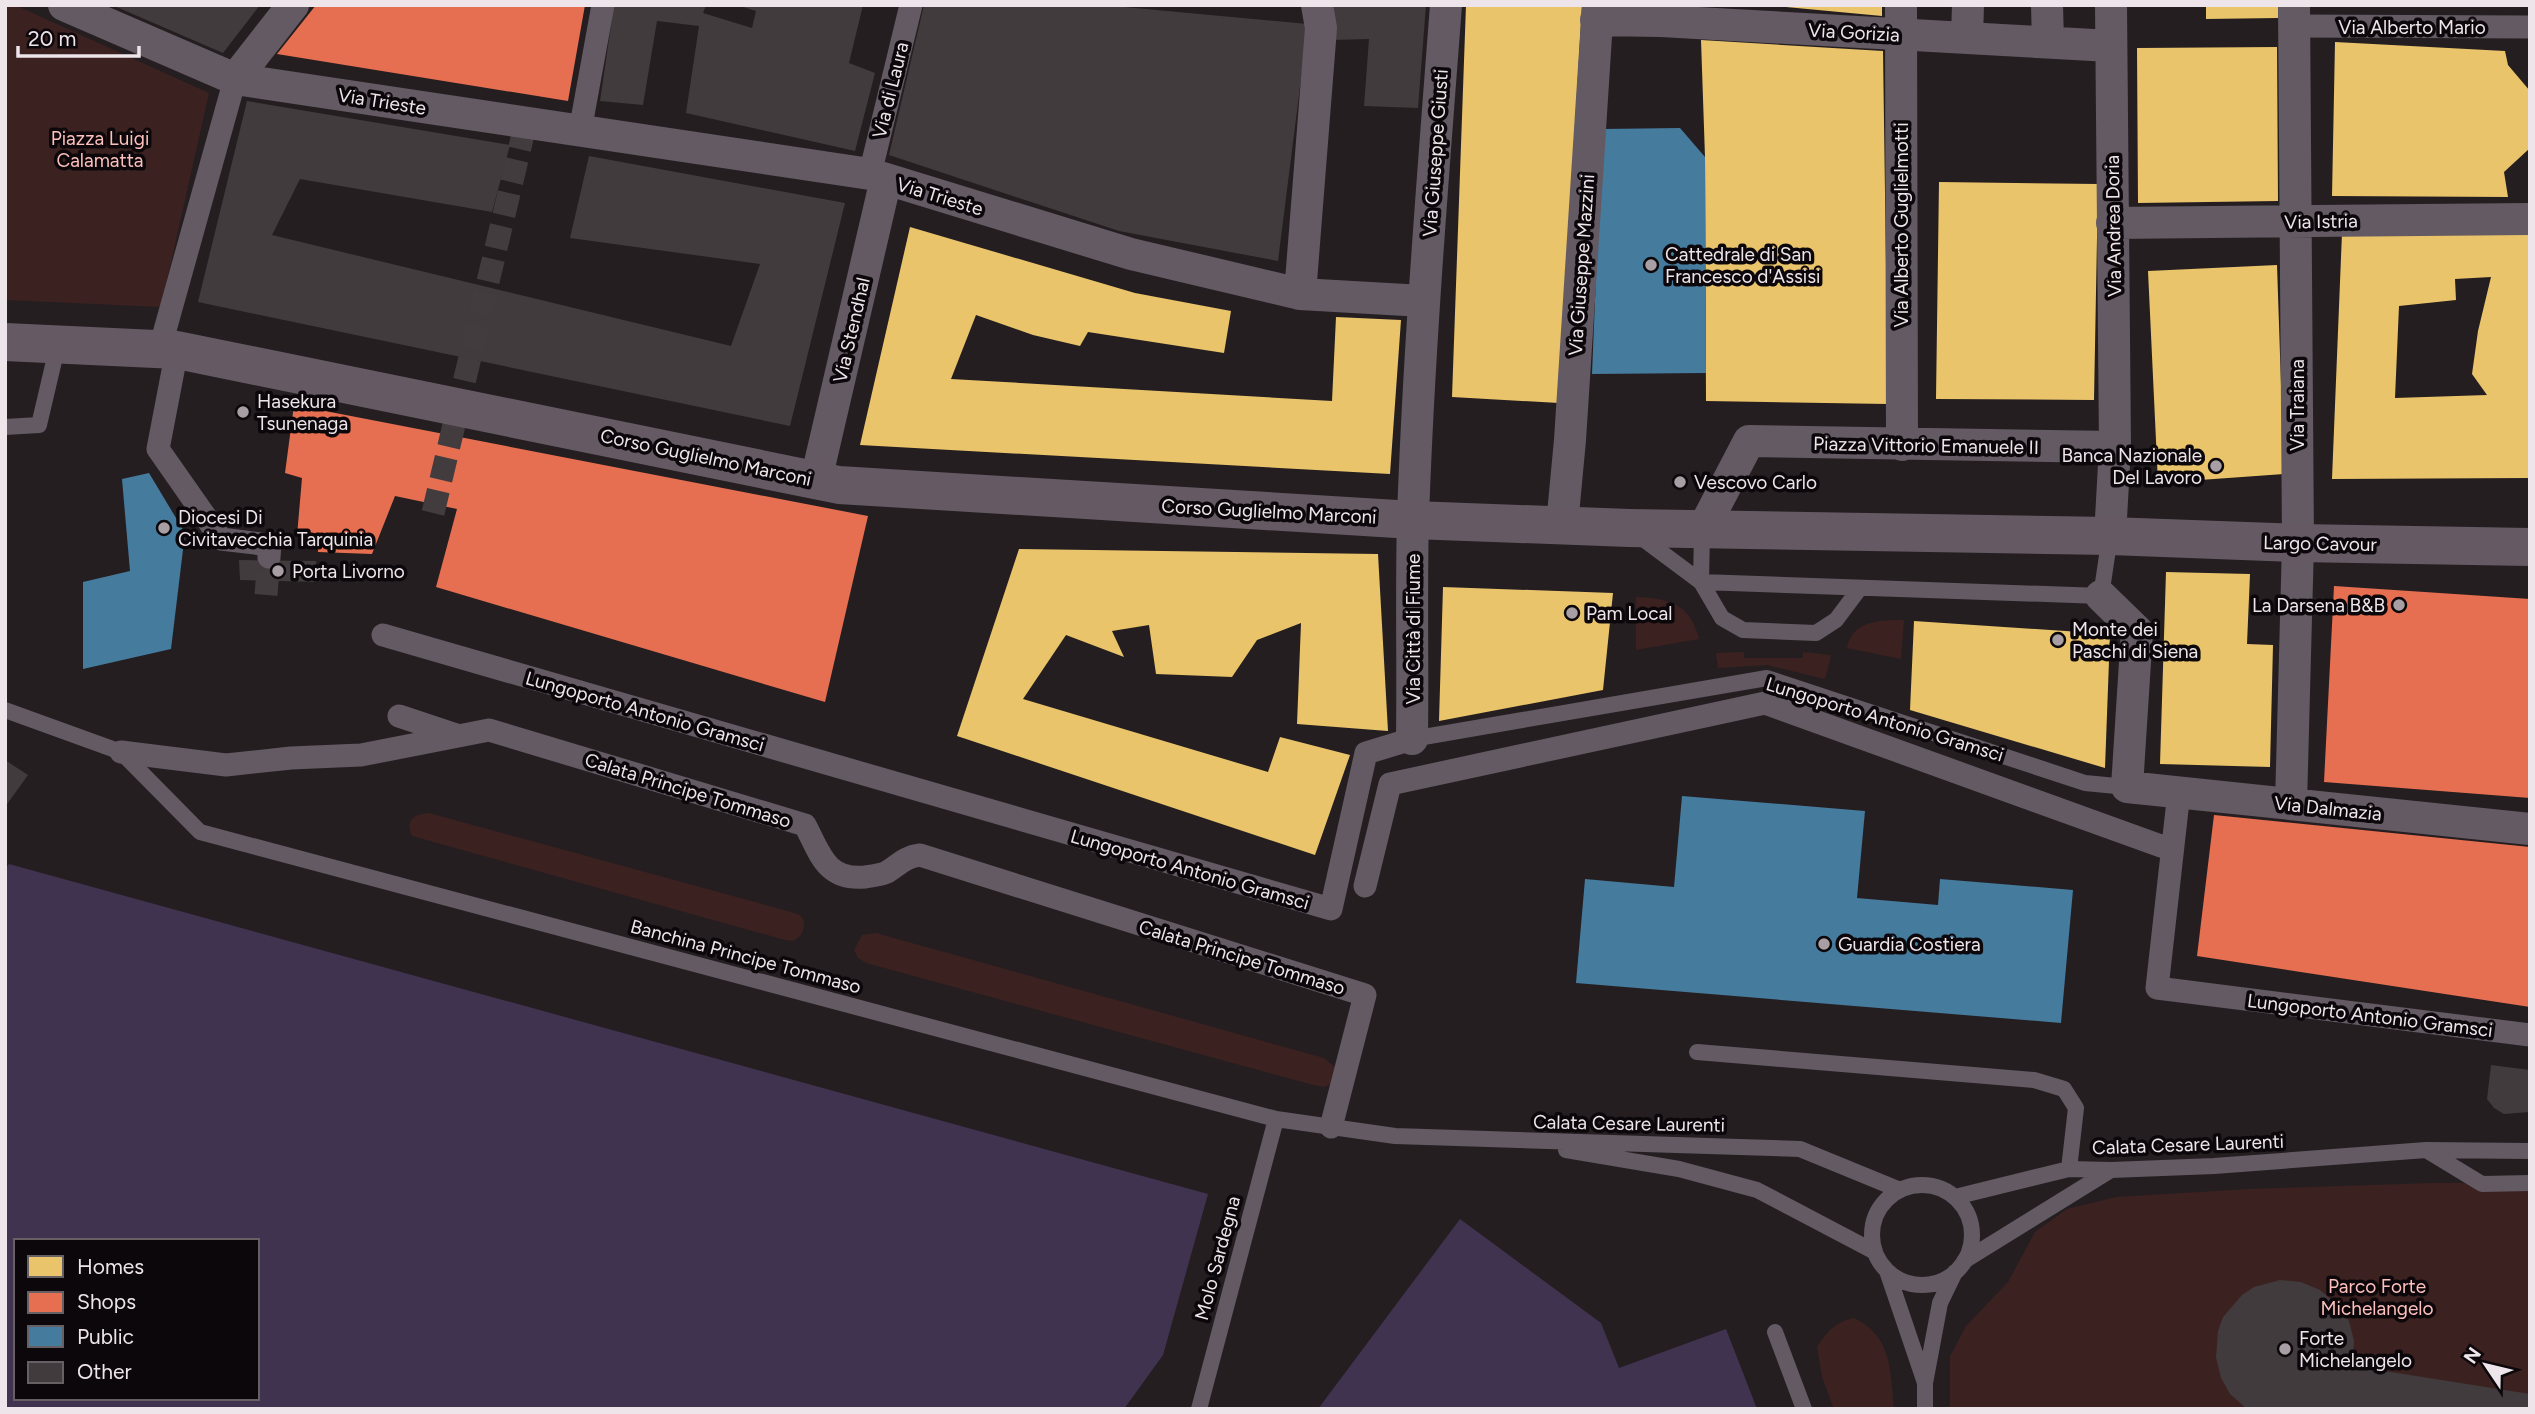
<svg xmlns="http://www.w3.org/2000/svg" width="2535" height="1414" font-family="Figtree,sans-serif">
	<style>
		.green { fill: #3b2120 }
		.water { fill: #403350; fill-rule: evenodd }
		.homes { fill: #e9c46a; fill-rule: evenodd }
		.shops { fill: #e76f51 }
		.public { fill: #457b9d }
		.building { fill: #413b3d }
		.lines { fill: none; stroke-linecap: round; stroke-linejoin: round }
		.pedestrian-tunnel { stroke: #423c3f; stroke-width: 23; stroke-dasharray: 23 11; stroke-linecap: butt }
		.service { stroke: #635a63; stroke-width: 16 }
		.pedestrian { stroke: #635a63; stroke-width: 23 }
		.minor { stroke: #635a63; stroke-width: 32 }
		.primary { stroke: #655a64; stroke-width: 38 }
		.poi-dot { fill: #a79fa4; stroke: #0c070a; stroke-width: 2.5 }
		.labels { text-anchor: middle; stroke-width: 7; stroke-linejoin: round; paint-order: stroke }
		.street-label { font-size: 19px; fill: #eee5ea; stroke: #0c070a }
		.park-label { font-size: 19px; fill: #fdc0bc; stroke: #0c070a }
		.poi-label { font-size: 19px; fill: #eee5ea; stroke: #0c070a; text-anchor: start }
	</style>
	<rect width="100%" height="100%" fill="#241e21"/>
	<!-- green -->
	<path class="green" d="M5,5h10l194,88 -48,214 -156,-7z
		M1636,597c32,1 55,7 63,42l-63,11z
		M1904,620l-3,39 -54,-11c5,-28 34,-28 57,-28z
		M1744,652v6h59v-6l28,3 -6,24 -58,-14 -49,3 -2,-15z
		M429,813l362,99 9,3 4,6c0,11 -2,15 -11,20l-8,-1 -373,-104c-7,-16 2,-22 17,-23z
		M876,933l448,125 13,11 -6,15 -7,3 -11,-2 -447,-122 -8,-5 -4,-8 8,-15z
		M2432,1183h98v226h-580v-53l16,-30 42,-44 27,-50 32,-23 49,-12 133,-8z
		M1854,1318c39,19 36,53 40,91h-60l-12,-32 -5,-30c11,-16 18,-25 37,-29z"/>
	<!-- water -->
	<path class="water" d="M9,864l1199,330 -45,161 -39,54h-1119v-540zM16,1241h241v157h-241z
		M1460,1219l141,104 18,45 107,-39 31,80h-439z"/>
	<!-- homes -->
	<path class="homes" d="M1466,5h116l-23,398 -107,-6z
		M1786,5h96v11l-96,-9z
		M2206,5h72v13l-72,1z
		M1701,40l182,11 5,353 -182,-3 -1,-244z
		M2335,42l170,9 3,14 22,26v57l-26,24 4,25 -176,-1z
		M2277,47l1,154 -140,2 -1,-155z
		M1939,182l159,2 -4,216 -158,-1z
		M910,227l225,66 96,18 -7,42 -136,-21 -8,14 -47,-11 -57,-20 -25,64 381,22 4,-84 65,3 -11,154 -530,-29z
		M2342,233l188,1v244l-198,1zM2491,277l-13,54 -6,43 15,21 -92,3 4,-92 57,-6 -1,-21z
		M2277,265l7,209 -126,9 -10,-212z
		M1019,549l359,5 10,177 -91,-7 4,-101 -44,17 -25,37 -76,-3 -7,-49 -37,6 12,26 -58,-22 -43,64 245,73 12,-35 70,18 -35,100 -358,-119z
		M2166,572l84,2 -3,70 26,1 -3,122 -110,-3z
		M1443,587l170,6 -10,97 -164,31z
		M1914,621l196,13 -5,134 -195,-58z"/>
	<!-- shops -->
	<path class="shops" d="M316,5h269l-17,96 -291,-47z
		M294,405l574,111 -43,186 -389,-115 21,-78 -62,-13 -23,58 -54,-2v-15l-21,-1 5,-58 -17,-5z
		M2334,586l196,13v199l-206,-16z
		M2214,815l316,32v160l-333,-51z"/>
	<!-- public -->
	<path class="public" d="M1680,128l25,29 1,216 -114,1 10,-245z
		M149,473l36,60 -14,116 -88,20v-87l47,-11 -8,-92z
		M1682,796l183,15 -8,87 81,7 2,-26 133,11 -12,133 -485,-40 9,-104 89,8z"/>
	<!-- building -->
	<path class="building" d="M112,5h148l-37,48z
		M614,5h92l-3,8 49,15 4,-17 -19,-6h126l-14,58 26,10 -20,78 -169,-38 13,-87 -42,-5 -14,84 -43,-4z
		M924,5h179l205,19 -30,237 -159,-30 -230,-76z
		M1329,5h97l-8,103 -54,-2 5,-67 -37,1z
		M247,101l263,44 -18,67 -192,-33 -28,56 459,111 29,-82 -190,-26 19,-82 256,47 -55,223 -592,-124z
		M239,560l77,1v21l-76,-2z
		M5,760l23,15 -23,32z
		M2491,1065l39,5v42l-26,2 -10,-6 -7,-9z
		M2280,1280l21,2 19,8 20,17 9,14 5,20 -1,25 177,28v15h-283l-17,-15 -9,-16 -5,-21 2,-26 5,-14 19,-22 12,-8z"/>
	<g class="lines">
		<!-- pedestrian-tunnel -->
		<path class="pedestrian-tunnel" d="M433,513l93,-391
			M266,595l3,-38"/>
		<!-- service -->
		<path class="service" d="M5,427l34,-2 19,-81
			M1702,531l-1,51 21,36 21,12 73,3 20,-13 24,-32
			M1638,535l63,47
			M1701,582l400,14 9,-60
			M5,710l116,42 79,80 1076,287 119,17 405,13 100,41
			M1412,739l355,-61 318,105 42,4
			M1697,1052l337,28 30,9 12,19 -7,61
			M1566,1150l113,19 78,21 118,62
			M2530,1151l-104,-1 56,34 48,-1
			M1872 1235a50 50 0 1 1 100 0a50 50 0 1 1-100 0Z
			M1955,1197l114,-28 42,1 103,-4 212,-16
			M1964,1261l147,-91
			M1887,1271l38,112 15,-80 15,-31
			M1775,1332l29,77
			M1925,1383v26
			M1199,1409l77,-290"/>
		<!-- pedestrian -->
		<path class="pedestrian" d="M2294,26l236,1
			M580,131l23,-126
			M870,174l41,-169
			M160,348l75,-269
			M177,350l-19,99 63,90 49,6 -1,12
			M383,635l948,274 35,-156 46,-14
			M399,716l57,19
			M121,752l105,13 65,-7 70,-3 128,-25 316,95c15,28 21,56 60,52 7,-1 16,-2 22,-5 12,-7 17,-15 33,-17l445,140 -34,132
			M2179,792l-22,196 373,47
			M1365,886l25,-102 375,-81 407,147"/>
		<!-- minor -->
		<path class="minor" d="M64,5l171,74 635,95 261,80 169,40 123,7
			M1901,5l1,440
			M2047,5l1,37
			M1596,20l65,1 450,25
			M1967,38l1,-33
			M235,79l58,-74
			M2112,223l418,-4
			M1300,294l21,-266 -4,-23
			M816,480l70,-301
			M1562,525l8,-85 28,-435
			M1702,531l47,-90 366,6
			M2110,536l5,-89 -4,-442
			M2101,596l36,35 -10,156 403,42
			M1412,739c1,-74 -1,-148 1,-222 6,-171 20,-341 33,-512
			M2291,804l7,-261 -4,-538"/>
		<!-- primary -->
		<path class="primary" d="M5,342l172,8 662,135 574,35 216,8 481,8 188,7 232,4"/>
	</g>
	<!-- markers -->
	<g class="poi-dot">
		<circle cx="1651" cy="265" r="7"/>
		<circle cx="243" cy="412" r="7"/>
		<circle cx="2216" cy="466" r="7"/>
		<circle cx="1680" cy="482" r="7"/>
		<circle cx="164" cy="528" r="7"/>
		<circle cx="278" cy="571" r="7"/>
		<circle cx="2399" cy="605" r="7"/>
		<circle cx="1572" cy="613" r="7"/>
		<circle cx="2058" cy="640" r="7"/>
		<circle cx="1824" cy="944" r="7"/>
		<circle cx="2285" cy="1349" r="7"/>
	</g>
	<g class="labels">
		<!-- street labels -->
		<g class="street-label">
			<text x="2412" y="34">Via Alberto Mario</text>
			<text transform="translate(1854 32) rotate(3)" y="7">Via Gorizia</text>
			<text transform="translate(890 90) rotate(-76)" y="7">Via di Laura</text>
			<text transform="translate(382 101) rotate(9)" y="7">Via Trieste</text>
			<text transform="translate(1435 153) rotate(-86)" y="7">Via Giuseppe Giusti</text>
			<text transform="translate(940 196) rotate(17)" y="7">Via Trieste</text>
			<text transform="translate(2321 221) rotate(-1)" y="7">Via Istria</text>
			<text transform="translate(1901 225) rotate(-90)" y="7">Via Alberto Guglielmotti</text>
			<text transform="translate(2113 226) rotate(-91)" y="7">Via Andrea Doria</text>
			<text transform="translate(1581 265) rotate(-86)" y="7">Via Giuseppe Mazzini</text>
			<text transform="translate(851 330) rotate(-77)" y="7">Via Stendhal</text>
			<text transform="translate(2297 405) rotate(-90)" y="7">Via Traiana</text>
			<text transform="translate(1926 445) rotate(1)" y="7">Piazza Vittorio Emanuele II</text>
			<text transform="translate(706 457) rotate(12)" y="7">Corso Guglielmo Marconi</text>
			<text transform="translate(1269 511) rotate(3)" y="7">Corso Guglielmo Marconi</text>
			<text transform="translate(2320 543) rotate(1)" y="7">Largo Cavour</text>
			<text transform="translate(1413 629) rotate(-90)" y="7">Via Città di Fiume</text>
			<text transform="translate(645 711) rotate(16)" y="7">Lungoporto Antonio Gramsci</text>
			<text transform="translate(1885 719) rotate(17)" y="7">Lungoporto Antonio Gramsci</text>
			<text transform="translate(688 790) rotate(17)" y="7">Calata Principe Tommaso</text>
			<text transform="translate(2328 808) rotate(6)" y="7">Via Dalmazia</text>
			<text transform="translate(1190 869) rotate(16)" y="7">Lungoporto Antonio Gramsci</text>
			<text transform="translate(746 956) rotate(15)" y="7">Banchina Principe Tommaso</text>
			<text transform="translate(1242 957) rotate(17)" y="7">Calata Principe Tommaso</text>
			<text transform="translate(2370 1015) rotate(7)" y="7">Lungoporto Antonio Gramsci</text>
			<text transform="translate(1629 1123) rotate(1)" y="7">Calata Cesare Laurenti</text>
			<text transform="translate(2188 1144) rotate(-2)" y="7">Calata Cesare Laurenti</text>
			<text transform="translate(1217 1258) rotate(-75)" y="7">Molo Sardegna</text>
		</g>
		<!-- park labels -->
		<g class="park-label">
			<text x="100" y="145">Piazza Luigi<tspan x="100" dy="22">Calamatta</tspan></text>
			<text x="2377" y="1293">Parco Forte<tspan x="2377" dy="22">Michelangelo</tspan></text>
		</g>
		<!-- poi labels -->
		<g class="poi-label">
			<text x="1665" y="261">Cattedrale di San<tspan x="1665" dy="22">Francesco d'Assisi</tspan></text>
			<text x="257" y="408">Hasekura<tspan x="257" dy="22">Tsunenaga</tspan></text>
			<text x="2202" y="462" text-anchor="end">Banca Nazionale<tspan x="2202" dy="22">Del Lavoro</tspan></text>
			<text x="1694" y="489">Vescovo Carlo</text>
			<text x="178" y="524">Diocesi Di<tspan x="178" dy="22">Civitavecchia Tarquinia</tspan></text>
			<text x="292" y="578">Porta Livorno</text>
			<text x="2385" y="612" text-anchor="end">La Darsena B&amp;B</text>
			<text x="1586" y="620">Pam Local</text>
			<text x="2072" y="636">Monte dei<tspan x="2072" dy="22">Paschi di Siena</tspan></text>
			<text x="1838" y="951">Guardia Costiera</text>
			<text x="2299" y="1345">Forte<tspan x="2299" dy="22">Michelangelo</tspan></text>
		</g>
	</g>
	<!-- border -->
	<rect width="2535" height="1414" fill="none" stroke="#eee5ea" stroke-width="14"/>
	<!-- legend -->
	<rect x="14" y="1239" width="245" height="161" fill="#0c070a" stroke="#666064" stroke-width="2"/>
	<rect x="28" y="1256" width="35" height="21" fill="#e9c46a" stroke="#666064" stroke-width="2"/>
	<text x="77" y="1274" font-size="21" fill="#eee5ea">Homes</text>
	<rect x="28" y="1292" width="35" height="21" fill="#e76f51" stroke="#666064" stroke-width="2"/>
	<text x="77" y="1309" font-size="21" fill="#eee5ea">Shops</text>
	<rect x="28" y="1326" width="35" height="21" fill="#457b9d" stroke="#666064" stroke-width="2"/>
	<text x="77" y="1344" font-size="21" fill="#eee5ea">Public</text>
	<rect x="28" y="1362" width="35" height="21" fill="#413b3d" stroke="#666064" stroke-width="2"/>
	<text x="77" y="1379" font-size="21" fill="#eee5ea">Other</text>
	<!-- north arrow -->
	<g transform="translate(2486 1365) rotate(305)" stroke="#0c070a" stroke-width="5" paint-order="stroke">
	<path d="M0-5L12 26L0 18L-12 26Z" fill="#eee5ea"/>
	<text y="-10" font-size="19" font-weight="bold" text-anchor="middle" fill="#eee5ea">N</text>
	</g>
	<!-- scale -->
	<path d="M18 46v10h121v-10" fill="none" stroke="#eee5ea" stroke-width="3.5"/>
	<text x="28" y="46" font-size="21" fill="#eee5ea" stroke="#0c070a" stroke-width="5" paint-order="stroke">20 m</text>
</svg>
